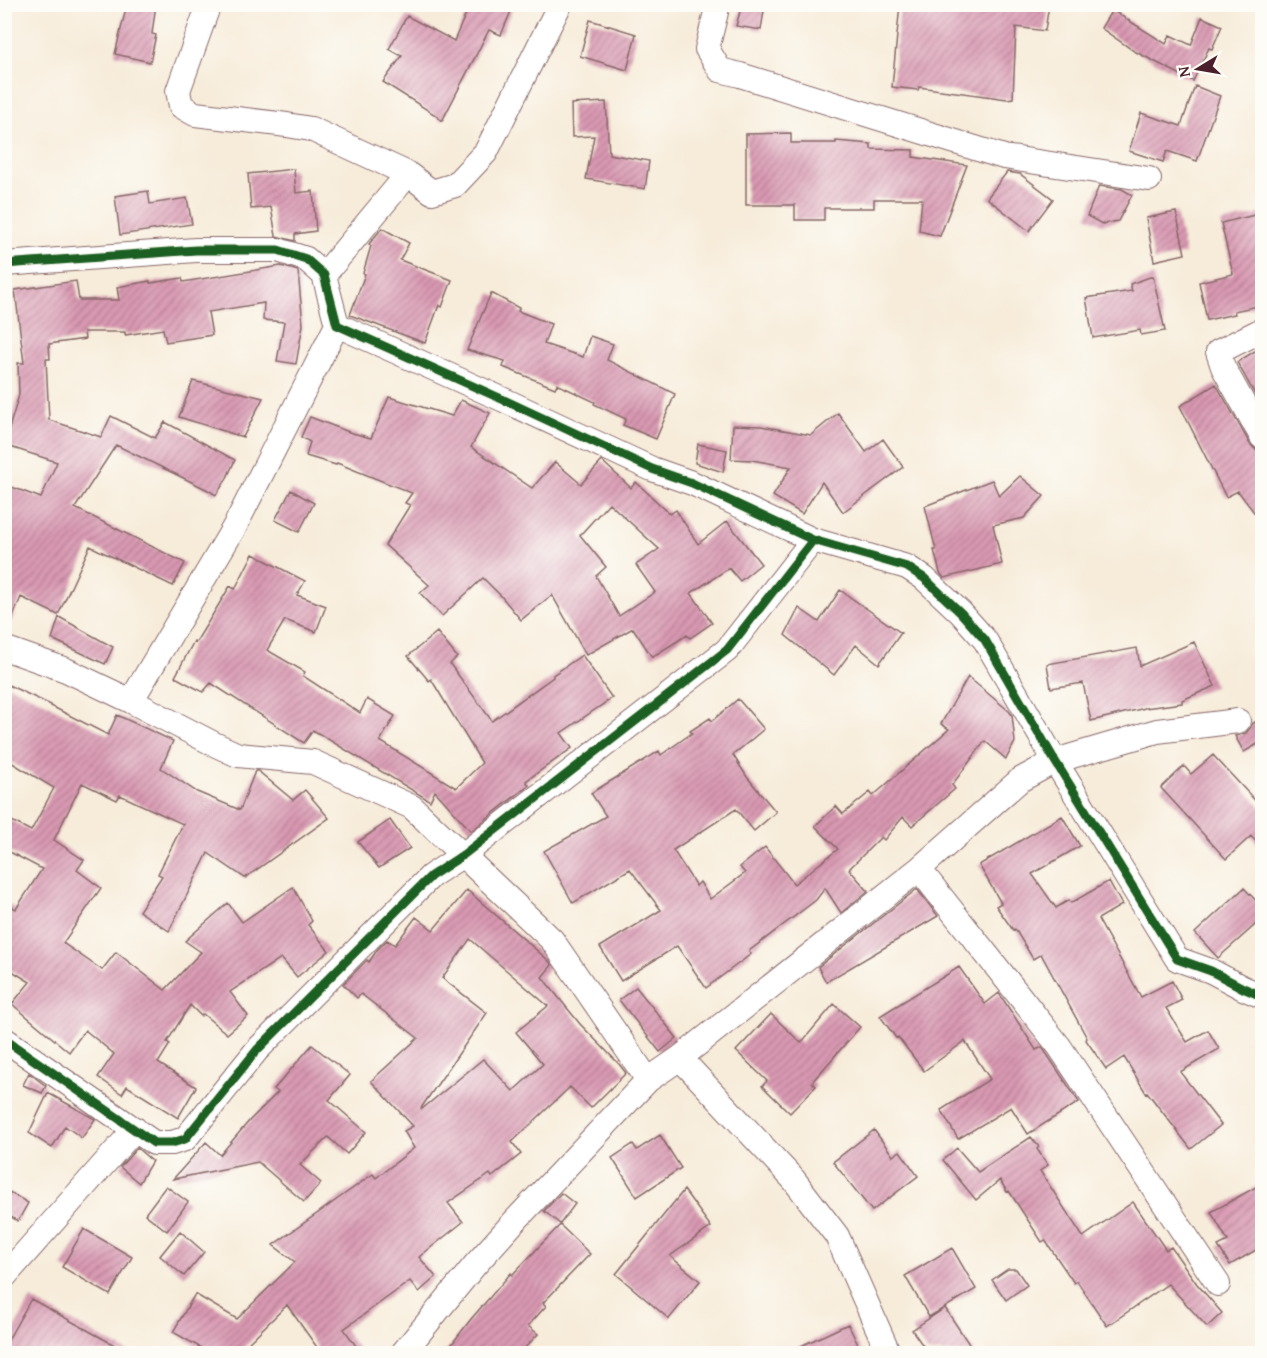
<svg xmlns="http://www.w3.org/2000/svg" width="1267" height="1358" font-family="'Gentium Book Plus',serif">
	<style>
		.building { fill: url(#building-hatch); fill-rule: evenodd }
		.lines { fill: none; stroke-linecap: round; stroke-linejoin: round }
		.street-casing { stroke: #876768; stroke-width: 26 }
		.street { stroke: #fff; stroke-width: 24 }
		.cycleway-casing { stroke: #fdfcf7; stroke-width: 13 }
		.cycleway { stroke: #1b5e20; stroke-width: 9 }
	</style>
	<defs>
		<pattern id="building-hatch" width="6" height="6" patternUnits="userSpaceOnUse" patternTransform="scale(1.5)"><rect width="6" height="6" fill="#d999b2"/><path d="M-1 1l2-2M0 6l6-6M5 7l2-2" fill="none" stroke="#b27c91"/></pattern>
	</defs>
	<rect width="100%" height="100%" fill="#fdfcf7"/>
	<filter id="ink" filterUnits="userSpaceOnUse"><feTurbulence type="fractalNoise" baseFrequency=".0167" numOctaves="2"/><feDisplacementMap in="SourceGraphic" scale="12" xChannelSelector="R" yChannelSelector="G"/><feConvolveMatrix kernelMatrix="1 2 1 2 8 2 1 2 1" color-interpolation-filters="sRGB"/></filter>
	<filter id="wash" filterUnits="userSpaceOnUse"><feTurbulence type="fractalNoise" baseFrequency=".008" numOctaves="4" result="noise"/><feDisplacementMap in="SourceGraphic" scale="24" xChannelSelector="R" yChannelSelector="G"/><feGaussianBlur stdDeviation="1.35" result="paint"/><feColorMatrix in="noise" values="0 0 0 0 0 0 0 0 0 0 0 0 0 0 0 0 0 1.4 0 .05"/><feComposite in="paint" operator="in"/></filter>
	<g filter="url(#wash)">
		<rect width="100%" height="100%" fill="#f7ecda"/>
		<g id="blocks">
			<!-- building -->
			<path class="building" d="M127,4h29l-4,30 4,1 -6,27 -35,-8z
				M470,4h44l-13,31 -12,-5 -47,91 -8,-7 -51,-32 19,-26 -13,-7 18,-33 47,25z
				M742,4h23l-4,26 -25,-4z
				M900,4h149l-4,27 -29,-4 -3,71 -6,1 -88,-12 -1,3 -26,-3z
				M1112,10l54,34 4,-9 21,10 11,-28 20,9 -10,23 -3,-1 -16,33 -59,-30 -33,-23z
				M590,20l46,14 -9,36 -47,-14z
				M1195,86l25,10 -23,65 -30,-10 -4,11 -34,-11 12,-38 40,13z
				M606,102l3,52 40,7 -4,28 -59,-10 8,-43 -22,1 -1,-33z
				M791,133v10h45v-2l35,3v5l42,1v7l54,8 -27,71 -21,-5 3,-32h-48v9h-50v12h-29v-15h-49v-71z
				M294,169l2,24 17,-2 3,40 -21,3v7l-19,-5 -5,-29 -20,2 -3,-35z
				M1007,172l13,2 33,25 -24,32 -42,-33z
				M1099,186l23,3 10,6 -14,26 -16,3 -15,-8z
				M148,191l2,13 37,-6 5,26 -72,11 -5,-39z
				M1176,212l9,42 -31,7 -8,-43z
				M1263,213v92l-29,6 1,3 -28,6 -8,-38 34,-8 -12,-51z
				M382,228l27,15 -9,17 52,20 -10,27 -3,-2 -14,38 -75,-28 15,-41 -2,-1 8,-27 -2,-2z
				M281,266l17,5 5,54 -7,39 -19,-3 7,-39 -21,-2 1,-17 -56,9 4,23 -46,7 -3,-13 -38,6v-3h-41l1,7 -36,5 1,15h-4l3,61 52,17 10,-21 44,22 10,-16 70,38 -9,20 -10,15 -8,-5 -92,-45 -41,63 110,55 -12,23 -83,-40 -32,69 -37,-18 -15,37h-2v-150l37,14 16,-36 -53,-17 15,-50 -1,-32h6l-9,-73 61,-9 3,19h40l-2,-13 33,-6v2l32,-5 1,4z
				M1153,276l12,55 -24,4 -1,-5 -47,8 -7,-40 46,-7 -2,-7z
				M491,293l28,15 -1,3 33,13 -7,20 39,13 7,-21 23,8 -6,16 68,34 -19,45 -33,-14 3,-6 -32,-15 1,-2 -38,-18 -2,4 -52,-21 2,-6 -38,-11z
				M1263,346v63l-26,-47z
				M193,381l70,17 -20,39 -64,-20z
				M1216,384l34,60 5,5 8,2v73l-25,-33 -12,6 -46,-91z
				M389,397l63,19 9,-16 29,13 -19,34 61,41 23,-26 26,22 21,-23 29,27 5,-6 34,32 6,-4 22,34 29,-23 34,43 -21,17 -11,-13 -38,25 21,30 -22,15 -3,-3 -35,22 -19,-29 -47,27 -34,-60 -31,25 -20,-24 -18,-18 -41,38 -22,-23 9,-8 -44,-40 25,-40 -5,-2 7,-10 -75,-30 -1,2 -30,-9 4,-14 -9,-5 9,-20 39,15 22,6zM609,503l50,46 -23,16 19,27 -36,24 -23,-40 10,-9 -26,-32z
				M838,413l28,39 17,-13 20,28 -60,45 -21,-30 -20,32 -29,-18 18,-29 -39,-7 -21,-1 2,-34 28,1 50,9z
				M698,444l29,6 -4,22 -28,-9z
				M1020,476l24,20 -20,22 -31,7 9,39 -58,14 -4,-5 -6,-23h2l-11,-44 67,-26 7,16z
				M291,490l23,13 -15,29 -24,-12z
				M253,554l52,27 -8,14 29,11 -10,26 -31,-12 -18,30 38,22 -2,4 57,37 7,-14 28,17 -15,25 76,47 26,-25 -51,-84 -2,2 -21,-25 29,-24 20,25 -7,7 42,57 61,-44v-2l29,-20 30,43 -51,35 11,15 -46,33 3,4 -58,46 -36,-40 -5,10 -117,-71 -9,13 -93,-60 -8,9 -28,-15 19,-36 2,1 34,-56 5,3z
				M840,590l61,43 -22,31 -23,-19 -22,30 -49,-40 14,-27 20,14z
				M59,617l54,30 -8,17 -53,-25z
				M1194,642l21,44 -33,14v3l-37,5 -54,13 -8,-38 -32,5 -4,-24 90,-16 3,18z
				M968,677l41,34 3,4 3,27 -9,17 -21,-18 -33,44 3,4 -43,37 -9,-9 -19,23 -3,-3 -32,32 19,22 -27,22 -16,-25 -9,12 -67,51 2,3 -45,34 -29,-42 -56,35 -21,-34 61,-37 -31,-41 -57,34 -29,-52 62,-35 -15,-23 28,-17 40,-25 2,4 31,-22 -2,-2 20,-13 2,3 26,-22 26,30 -31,26 14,22 29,35 -22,19 -18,-22 -63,41 23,36 4,-4 10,17 35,-26 -5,-6 25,-20 29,37 44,-35 -23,-23 21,-20 7,8 27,-22 3,4 76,-67 -8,-5z
				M4,683l47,22v1l57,29 9,-20 56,26 -12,27 36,24 43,18 15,-39h3l35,29 12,-10 24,28 -84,60 -37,-25 -39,78 -30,-20 23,-35 -4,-2 25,-50 -63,-29 -3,5 -35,-17 -28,57 30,20 -7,10 24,18 -38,55 39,27 14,-18 49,38 36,-38 -16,-11 43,-38 14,19 51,-35 19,34 -4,4 21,26 -32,26 -16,-19 -51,34 18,24 -21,18 -24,-20 -2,2 -11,-11 -23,37 3,2 -12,19 38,24 -18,31 -51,-32 -5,8 -24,-17 16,-23 -29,-24 -16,22 -57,-48 18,-22 -26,-16v-64l12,7 26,-40 -38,-20v-32l27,14 23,-43 -50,-30z
				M1263,717v24l-19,11 -9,-16 11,-3 5,-6 1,-3z
				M1213,755l50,54v40l-12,-13 -25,23 -65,-71 23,-22 7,8z
				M1062,816l18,30 -48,28 24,34 13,-8 2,3 38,-22 13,24 -24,14 43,78 31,-16 10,19 -16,8 21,34 21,-12 11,19 -39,23 41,53 -30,24 -44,-57 -1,1 -22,-36 -18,12 -20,-29 1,-2 -46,-84 -8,5 -18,-30 -2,1 -17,-24 5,-3 -22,-38z
				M390,820l20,28 -31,20 -21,-26z
				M1244,888l19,20v10l-45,40 -23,-25z
				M917,889l21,27 -112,66 -8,-15z
				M467,890l82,71 3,4 -10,12 38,47 39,40 7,9 -35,35 -21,-21 -58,55 9,12 -29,23 -2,-3 -42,29 15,19 -44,35 17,20 -17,15 -9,-11 -66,48 17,24h-40l-34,-48 -49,48h-28l-37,-21 22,-38 42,25 58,-57 -22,-17 100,-71 3,4 38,-30 -10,-17 9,-5 -42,-45 47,-43 -57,-44 -4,4 -14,-14 24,-24 2,2 8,-12 10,-10 8,5 21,-28 17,13zM470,939l78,67 -32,26 27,32 -30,27 -30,-32 -61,50 -1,-1 66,-95 -45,-35z
				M959,967l26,37 14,-11 37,57 6,-3 37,55 -51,32 -17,-27 -53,32 -17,-29 49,-31 -25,-38 -41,30 -26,-34 -2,1 -16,-22z
				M636,987l41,51 -17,14 -41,-52z
				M834,1004l26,23 -48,55 4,4 -26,27 -28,-27 5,-5 -31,-30 35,-37 30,29z
				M312,1045l38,30 -21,25 37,32 -19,22 -19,-17 -28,28 21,18 -17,19 -46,-40 -85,17 33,-37 14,13 30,-35 28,-28 -4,-3z
				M29,1073l17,13 -4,7 -19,-8z
				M48,1093l47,26 -13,19 -17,-12 -13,22 -23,-15z
				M874,1130l19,26 7,-5 18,25 -46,35 -39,-49z
				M660,1135l21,33 -44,29 -25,-39 21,-14 4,6z
				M1031,1137l8,10 -2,2 11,16 -8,6 43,66 50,-35 33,48 5,-3 26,37 25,29 -15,14 -39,-43 -61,42 -30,-45 -3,2 -29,-43 -3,2 -33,-51 -2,1 -7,-12 -24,20 -33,-40 14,-12 21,24z
				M137,1148l15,13 -13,22 -19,-16z
				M1263,1183v63l-33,19 -12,-19 10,-5 -17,-29z
				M166,1186l22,16 -21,29 -22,-17z
				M4,1189l24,14 -10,18 -14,-8z
				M684,1190l27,37 -41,29 30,25 -31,38 -53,-45z
				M561,1193l14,11 -15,20 -16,-13z
				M560,1225l30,29 -47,49 3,3 -18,20 10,8 -18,19h-75l26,-34 40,-46 1,2z
				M84,1229l48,28 -22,38 -48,-28z
				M180,1231l24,21 -20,24 -24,-20z
				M952,1248l24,41 -47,28 -24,-41z
				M1008,1269h8l11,16 -21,15 -14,-20z
				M31,1299l98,54h-125v-6z
				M945,1308l30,45h-47l-16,-23z
				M848,1324l14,29h-76z"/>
		</g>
	</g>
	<g filter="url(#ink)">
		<use href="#blocks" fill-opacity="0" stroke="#876768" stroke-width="1.5"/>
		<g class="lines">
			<!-- street casing -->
			<g class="street-casing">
				<path id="street" d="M209,4l-31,87 3,15 14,8 92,11 24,4 97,45 24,18 23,-7 31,-33 74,-148
					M718,4l-11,45 13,21 20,5 264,82 145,22
					M4,264l192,-14h82l28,9 18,16 13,50 167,75 148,69 40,14 121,57 94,27 17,11 37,35 24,27 70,121 122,198 34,12 32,17 19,8
					M324,275l84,-101
					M1262,330l-44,22 5,15 39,70
					M4,648l62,22 65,31 83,43 24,11 75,7 99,45 140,133 96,140
					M131,701l104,-175 102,-201
					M919,869l140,177 159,238
					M4,1039l150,104h18l13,-4 72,-89 174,-174 32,-21 264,-205 86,-110
					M680,1058l114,122 43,56 52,118
					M4,1277l131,-148
					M402,1354l73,-89 36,-40 137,-145 32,-22 239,-189 101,-89 35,-19 102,-30 81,-10"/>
			</g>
			<!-- street -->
			<use href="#street" class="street"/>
			<!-- cycleway casing -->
			<g class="cycleway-casing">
				<path id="cycleway" d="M4,264l192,-14h82l28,9 18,16 13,50 167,75 148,69 40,14 121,57 94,27 17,11 37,35 24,27 70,121 122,198 34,12 32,17 19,8
					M4,1039l150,104h18l13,-4 72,-89 174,-174 32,-21 264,-205 86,-110"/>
			</g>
			<!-- cycleway -->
			<use href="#cycleway" class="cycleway"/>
		</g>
	</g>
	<!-- margin -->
	<rect width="1267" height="1358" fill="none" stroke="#fdfcf7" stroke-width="24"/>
	<!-- north arrow -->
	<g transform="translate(1198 69) rotate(259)" stroke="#fdfcf7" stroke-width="4.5" paint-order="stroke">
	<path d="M0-4.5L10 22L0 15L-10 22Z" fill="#4a1f2b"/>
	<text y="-9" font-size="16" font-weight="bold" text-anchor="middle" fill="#4a1f2b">N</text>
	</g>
</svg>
